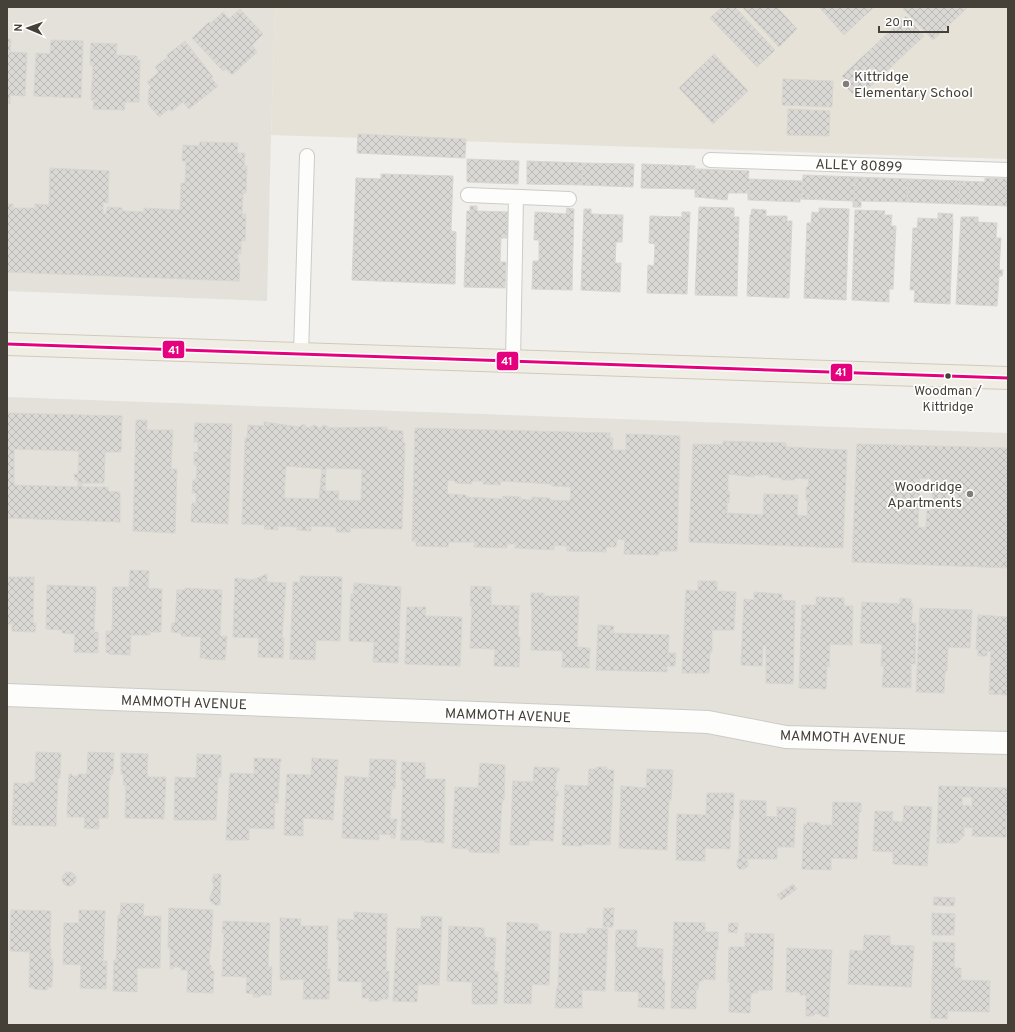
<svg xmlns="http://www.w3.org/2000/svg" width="1015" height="1032" font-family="Overpass,sans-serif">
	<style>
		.residential { fill: #e3e1d9 }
		.education { fill: #e6e2d7 }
		.building { fill: url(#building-cross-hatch); stroke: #d8d6d1; fill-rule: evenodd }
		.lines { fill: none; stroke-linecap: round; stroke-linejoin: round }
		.service-casing { stroke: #cccbc7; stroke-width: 16 }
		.minor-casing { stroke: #cccbc7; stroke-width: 24 }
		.primary-casing { stroke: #d1caba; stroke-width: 24 }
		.service { stroke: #fdfdfc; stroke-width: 14 }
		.minor { stroke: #fdfdfc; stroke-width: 22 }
		.primary { stroke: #f0ede5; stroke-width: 22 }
		.bus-1-casing { stroke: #fff; stroke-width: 6 }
		.bus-1 { stroke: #e5007d; stroke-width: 3 }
		.poi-dot { fill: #817d77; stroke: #fff; stroke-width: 1.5 }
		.bus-dot { fill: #454038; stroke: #fff; stroke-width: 1.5 }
		.labels { text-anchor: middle; stroke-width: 3.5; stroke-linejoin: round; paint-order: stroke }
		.bus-label { font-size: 13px; fill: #454038; stroke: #fff }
		.poi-label { font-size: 14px; fill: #454038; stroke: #fff; text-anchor: start }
		.street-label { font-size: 14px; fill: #454038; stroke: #fff }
		.line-badge { stroke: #fff; stroke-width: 1.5 }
		.badge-label { font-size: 11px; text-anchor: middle; font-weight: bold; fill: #fff }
	</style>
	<defs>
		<pattern id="building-cross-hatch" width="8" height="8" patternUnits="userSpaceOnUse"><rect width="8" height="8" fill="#d9d8d4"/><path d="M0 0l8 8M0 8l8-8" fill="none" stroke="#bcbab7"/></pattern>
	</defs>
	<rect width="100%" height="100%" fill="#f0efeb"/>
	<!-- residential -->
	<path class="residential" d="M7,7h268l-4,128 -4,166 -260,-10z
		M7,397l1001,36v592h-1001z"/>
	<!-- education -->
	<path class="education" d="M275,7h733v152l-737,-24z"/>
	<!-- building -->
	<path class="building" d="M722,7h13l40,43 -18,17 -47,-49z
		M742,7h35l20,22 -18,18z
		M819,7h55l-30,28z
		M906,7h62l-35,33 -30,-31z
		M240,9l23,25 -11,11 5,7 -25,23 -6,-6 -3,2 -31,-33 17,-16 1,2 13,-12 6,7z
		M906,16l18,20 -64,60 -4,-5 -3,3 -6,-6 3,-3 -8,-9z
		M7,39h4l-1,13 17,1 -2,43 -15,-1v9l-3,-1z
		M51,40l32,1 -2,57 -47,-2 2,-43 14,1z
		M185,41l28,36 -2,1 7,8 -29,23 -6,-7 -11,9 -3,-2 -10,8 -11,-13 1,-15 2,-2 -4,-5 12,-10 -4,-5 13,-10 -1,-2z
		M91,43l26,1 -1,11 21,1v4h3l-1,42h-14l-1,8 -31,-1 1,-9h-3l2,-35h-3z
		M714,54l34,37 -35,33 -34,-36z
		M783,79l50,2 -1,26 -50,-2z
		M788,109l42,2 -1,25 -42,-1z
		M358,134l108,5 -1,19 -108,-5z
		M200,142l38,1 -1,10h8l-1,13h3l-1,27h-3l-1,21h4l-1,27h-4v13h-3v9h2l-1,18 -232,-9v-68h6v4h22v-4l14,1 1,-37 59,3 -1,32 -5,-1v12h3l1,-7 15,1v3l22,1v-4l36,2 1,-27h4l1,-22h-4l1,-16 16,1z
		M467,159l52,2 -1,23 -51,-2z
		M527,161l56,2 -1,22 -55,-1z
		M583,163l51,1 -1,23 -51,-2z
		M642,164l53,2 -1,3h4l-1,28h-2v-8l-54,-1z
		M698,169l51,2 -1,8h2l-1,21h-1v-7h-20l-1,7 -30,-3z
		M381,174l72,2 -2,55 5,1 -1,52 -103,-4 4,-102 25,1z
		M803,175l52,2 -1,30h-1v-6l-51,-2z
		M855,177l53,2 -1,23 -46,-1v6h-7z
		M985,178l23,1v27l-49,-2 1,-23 25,1z
		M750,179l52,2v18h-2v3l-51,-2z
		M908,179l52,2 -1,23 -52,-2z
		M470,206h7v5l31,1 -1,26h-6l-1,24h6l-1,26 -41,-1 3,-76h3z
		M699,207l35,1v9h5l-2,79 -42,-1z
		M567,208l7,1 -2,81 -40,-1 1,-28h6v-21h-5l1,-28 31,2z
		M819,208l30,1 -3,91 -42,-2 3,-75h4l1,-11 7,1z
		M584,209h7v5l32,1 -1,27h-6l-1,21h6l-1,29 -39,-2z
		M752,209l14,1v6h21v5h5l-3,77 -42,-2 3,-81h1z
		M855,210l30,1 -1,4h8l-1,11h5l-3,63h-4v13l-37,-2z
		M682,212h8l-3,82 -40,-1 1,-28 6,1 1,-22 -6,-1 1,-27 32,1z
		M938,213l15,1 -1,5h1l-3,85 -36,-2 1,-12h-5l3,-62h4l1,-10 20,1z
		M961,217h17v5l19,1 -1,15h5l-2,32h4l-1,6h-3l-2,30 -41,-2z
		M7,413l115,3 -1,36h-16l-1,31h-22v4h26v4l12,1v30l-113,-4zM14,449l65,2 -1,23h-4l1,6h3v7l-64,-2z
		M136,420h11v10h26l-2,39h6l-2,64 -42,-2z
		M264,422l35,5 5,-3 4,4 6,-3 6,3 4,-3 6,3 57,-1v3l16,1v12h2l-3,86 -52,-1v4h-14v-5l-25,-1v5l-14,-1v-3l-19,-1v4l-14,-1 1,-4 -23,-1 3,-86h2l1,-13 16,1zM286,466l36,3 -3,30 -35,-1zM326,468l36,1 -1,32 -23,-1 1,-9h-14z
		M195,423l37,1 -4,100 -37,-2 1,-19h4v-10h-4l1,-13h3l1,-15h-3v-13h4v-10h-4z
		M415,428l195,5v5h3l-1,12h14v-16l54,2 -3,115h-18l-1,4 -34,-1 1,-14 -8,-1 -1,8h-10v5l-39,-1v-5l-13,-1v5l-39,-2v-4h-8v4l-33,-1 1,-5h-26l-1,5 -32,-1v-5h-4zM448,480l7,1v2l17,1v-3h11v3l17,1 1,-4 51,3v2l19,1 -1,14 -20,-1v-2l-18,-1v3l-12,-1 1,-2 -18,-1 -1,3 -36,-2v-2l-19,-1z
		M723,441l63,2v4l61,3 -4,98 -154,-6 4,-98 30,1zM728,474l26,3 1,-2h14v2l13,1v2h12l1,-2 14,1 -1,8h-2v13h2l-1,16 -10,-1 1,-20 -34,-1 -1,21 -36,-2v-10h2l1,-11h-2z
		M857,444l151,4v120l-156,-6zM920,478l13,1 -2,32 -4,-1 -1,18 -8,-1z
		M130,570l19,1 -1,17 14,1 -1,43h-11v3h-19l-1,20 -21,-1v-1l-3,-1v-21h6l1,-44h16z
		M267,574v8l19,1 -4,54 2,1 -1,20 -25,-1 1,-19 -26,-1 2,-59 17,2z
		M300,576l42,1 -2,64 -24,-1 -1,20 -25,-1 3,-77h7z
		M7,577h27l-1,46h3l-1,9 -23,-1v-7h-5z
		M698,581h19v10l19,1 -2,38h-22v22h-2l-1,21h-27l4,-83 12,1z
		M354,583l47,4 -3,76 -25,-1 1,-20 -25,-1 2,-47h2z
		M47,585l49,2 -2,45h4v21l-24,-1 1,-18 -13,-1v-3l-16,-1z
		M471,586l20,1v18l28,1 -1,31h2l-1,30 -25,-1 1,-17 -25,-1 2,-42h-2z
		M185,588l37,2 -2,46h7l-2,24 -20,-1v-1h-5l1,-21 -20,-1v-3l-10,-1 1,-9h3l2,-33h8z
		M754,592l28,2v6l13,1 -2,83 -27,-1v-37l-3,-1 -1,21 -21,-1 3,-66 10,1z
		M531,593h13v3h35l-2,51 13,1 -1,20 -27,-1 1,-16 -32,-1 1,-44h-1z
		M816,597l28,1v8h9l-1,39 -22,-1 -1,23 -2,-1 -1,23 -27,-1 3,-83h14z
		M900,598l11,1v5h2l-2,19h5l-1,41h-4v24l-29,-1 2,-21h-3l1,-22 -22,-1 2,-41 38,2z
		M407,607h19l-1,9 37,1 -2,49 -55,-2z
		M920,608l52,2 -2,38 -22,-1 -1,24h-2l-1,22 -28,-1z
		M978,615l30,2v78l-19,-1 2,-42 -4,-1v5h-9v-7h-2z
		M598,625l16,1 -1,7 56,2 -1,18h8l-1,13h-8v6l-71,-2z
		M36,752l25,1 -1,25h-2l-2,48 -44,-1 2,-42 14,1v-2h7z
		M88,752l26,1 -1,21h-2l-1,6h-1l-1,38h-9v11l-15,-1 1,-11h-18l2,-43h3v2h6v-2h9z
		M121,753l27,1 -1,23h19l-2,42 -39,-1 1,-33h-3l1,-11h-3z
		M197,754l24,1v22h-3l-2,43h-42l1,-43 21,1z
		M254,758l27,1v3h-1l-2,41h-3l-1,26 -25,-1v12h-23l4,-67 24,1z
		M312,758l26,2 -2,28h-1l-2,32 -30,-2v18l-19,-1 3,-61 24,1z
		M370,759l26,1 -1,29h-3l-2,30h7l-2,19h-4v-3l-12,-1v6l-37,-2 3,-62 24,2z
		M402,762l23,1v16h20l-1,64 -19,-1v-2h-24l2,-60h-2z
		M480,763l25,2 -1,35h-2l-3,53 -30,-1v-3l-17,-1 3,-61 23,1z
		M534,767l25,1v3h-2l-2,18v2h3v5h-2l-3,45 -24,-1v5h-19l3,-64 20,1z
		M596,767h11v3h7l-4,75 -28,-1v2l-20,-1 3,-60 23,1 1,-17h7z
		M647,769l26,1 -2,30h-2l-2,50 -48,-2 2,-62 25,2z
		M939,786l69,2v29h-2v20l-34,-1 1,-8 -9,-1v9l-7,7h-20v-6h2v-3h-2zM962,797h10v10h-2v-1l-8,-1z
		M707,793h27l-1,26h-2l-1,30 -25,-1v13l-29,-1 1,-46 29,1z
		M740,800l26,1v15l11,1v-10l19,1 -2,39h-17v12h-31l2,2v5l-4,3h-5l-2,-3v-6l2,-2z
		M833,802l28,1v9h-2l-2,47 -26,-1v12l-29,-1 2,-45 3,1v-3l13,1v2h12z
		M904,806l28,1 -5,59 -34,-2v-12l-20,-1 2,-40 18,1 -1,9 11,1z
		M62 879a7 7 0 1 1 14 0a7 7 0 1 1-14 0Z
		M214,874h7l-1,31h-5l-5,-4v-4l4,-10 -2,-7z
		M793,884l4,5 -16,11 -4,-5z
		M934,897l21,1 -1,8 -21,-1z
		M121,903l23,1 -1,12h18l-1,52h-23v24l-24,-1 1,-31h2l2,-45h2z
		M169,908l44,2 -2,39h-1l-1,16h2v6h3l-1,22 -26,-1 1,-22h-7v-3h-8v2h-3v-21h-2z
		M604,908h10l-1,19h-10z
		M11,910l40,1 -1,36 1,1v11h2l-1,28h-5v3l-13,-1v-1l-5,-1 1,-35 -20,-1z
		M79,910l26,1 -2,50h4l-1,28 -26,-1 1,-23 -18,-1 1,-41h15z
		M354,912l33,2 -1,57h3l-1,28h-8v2h-11v-3h-7v-16l-24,-1 1,-41h-2l1,-21 16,1z
		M932,913l23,1 -1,21h-22z
		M421,916l21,1 -3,68 -21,-1 -1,18 -24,-1 4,-73 24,1z
		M280,918l21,1 -1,7h28l-1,43h3l-1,30h-26l1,-20 -24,1z
		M223,921l47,2 -2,44h4l-1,28h-11v2h-7l1,-3 -8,-1 1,-16 -25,-1 2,-43h-2z
		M507,922l31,2v7h13l-2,54 -17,-1 -1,20 -27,-1z
		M674,922l31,1v9h13v18l-2,-1 -1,31 -12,-1v2h-4l-1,9h-2v19l-25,-1z
		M729,923h9l-1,10 -9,-1z
		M449,926l35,2v9l12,1 -2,34h4l-1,32h-25v-22l-25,-1z
		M587,928l21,1 -3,62 -23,-1v18h-27l2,-21h1l2,-54 27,1z
		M616,930h21l-1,17 27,2 -1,32h3l-1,28 -26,-2 1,-15 -24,-1 1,-40h-1z
		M745,933l29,1 -2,56h-14l-1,3h-6l-1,20 -21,-1 1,-30h-2l1,-35h16z
		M864,935l26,1v9l24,1 -3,41 -63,-3 2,-34 13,1z
		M933,942l22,1 -1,25h7v12l29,1 -1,31 -41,-1 -1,8 -16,-1z
		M787,948l45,2 -4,67 -7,-1v-2h-7v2h-8v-21h-6v-3h-14z"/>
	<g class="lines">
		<!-- service casing -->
		<g class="service-casing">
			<path id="service" d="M710,160l298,10
				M468,195l101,4
				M301,354l6,-198
				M513,361l3,-164"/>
		</g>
		<!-- minor casing -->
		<g class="minor-casing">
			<path id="minor" d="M7,695l701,27 78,15 222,6"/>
		</g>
		<!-- primary casing -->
		<g class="primary-casing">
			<path id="primary" d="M7,344l1001,34"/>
		</g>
		<!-- service -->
		<use href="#service" class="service"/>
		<!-- minor -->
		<use href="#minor" class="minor"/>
		<!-- primary -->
		<use href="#primary" class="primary"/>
		<!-- bus-1 casing -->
		<g class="bus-1-casing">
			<path id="bus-1" d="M7,344l1001,34"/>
		</g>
		<!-- bus-1 -->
		<use href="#bus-1" class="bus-1"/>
	</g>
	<!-- markers -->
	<g class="poi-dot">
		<circle cx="846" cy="84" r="4"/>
		<circle cx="970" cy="494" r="4"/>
	</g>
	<circle class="bus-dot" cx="948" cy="376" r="3.5"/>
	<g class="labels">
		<!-- bus labels -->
		<g class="bus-label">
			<text x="948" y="395">Woodman /<tspan x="948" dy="16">Kittridge</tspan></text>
		</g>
		<!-- poi labels -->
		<g class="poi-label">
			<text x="854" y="81">Kittridge<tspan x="854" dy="16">Elementary School</tspan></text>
			<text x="962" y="491" text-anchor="end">Woodridge<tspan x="962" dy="16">Apartments</tspan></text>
		</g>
		<!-- street labels -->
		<g class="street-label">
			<text transform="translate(859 165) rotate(2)" y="5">ALLEY 80899</text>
			<text transform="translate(184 702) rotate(2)" y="5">MAMMOTH AVENUE</text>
			<text transform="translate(508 715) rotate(2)" y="5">MAMMOTH AVENUE</text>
			<text transform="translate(843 737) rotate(2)" y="5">MAMMOTH AVENUE</text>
		</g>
	</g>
	<g class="line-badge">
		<rect x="162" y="340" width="23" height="19" rx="4" fill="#e5007d"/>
		<rect x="496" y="351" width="23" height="20" rx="4" fill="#e5007d"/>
		<rect x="830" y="363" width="23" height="19" rx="4" fill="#e5007d"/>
	</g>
	<g class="badge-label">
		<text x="174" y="354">41</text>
		<text x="507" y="365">41</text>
		<text x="841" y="376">41</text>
	</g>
	<!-- border -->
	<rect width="1015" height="1032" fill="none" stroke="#454038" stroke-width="16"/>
	<!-- north arrow -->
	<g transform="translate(28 28) rotate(272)" stroke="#ffffff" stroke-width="3" paint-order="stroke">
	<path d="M0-3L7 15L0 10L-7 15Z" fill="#454038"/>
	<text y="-6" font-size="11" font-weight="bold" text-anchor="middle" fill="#454038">N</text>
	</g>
	<!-- scale -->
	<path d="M879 26v6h69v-6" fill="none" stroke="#454038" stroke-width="2"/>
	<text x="885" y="26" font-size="12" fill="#454038" stroke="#ffffff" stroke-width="3" paint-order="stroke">20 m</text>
</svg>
